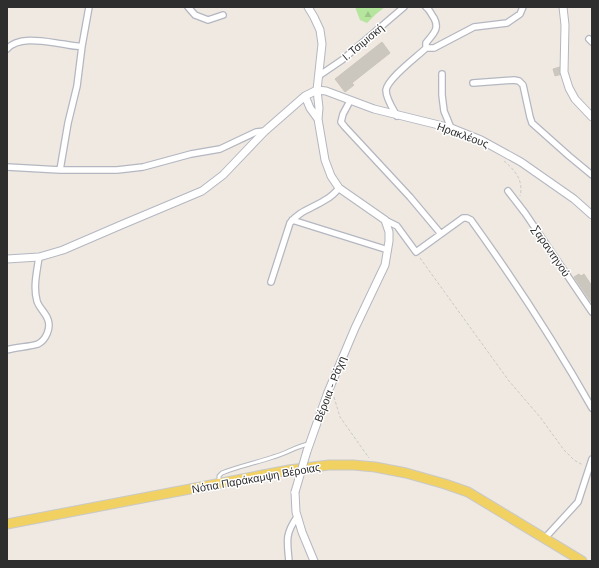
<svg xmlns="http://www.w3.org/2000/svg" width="599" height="568" font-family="'Nunito Sans',sans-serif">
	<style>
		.forest { fill: url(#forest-firs) }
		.building { fill: #cbc7bf; stroke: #cbc5ba }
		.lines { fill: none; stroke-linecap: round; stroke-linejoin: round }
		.service-casing { stroke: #b4b7c1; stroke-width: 5 }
		.minor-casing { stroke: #b4b7c1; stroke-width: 8 }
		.tertiary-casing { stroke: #b4b7c1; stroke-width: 9 }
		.primary-casing { stroke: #c9c9c9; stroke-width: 11 }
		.path { stroke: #c9c9c9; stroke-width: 1; stroke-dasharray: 3 2; stroke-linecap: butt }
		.service { stroke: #fff; stroke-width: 3 }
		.minor { stroke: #fff; stroke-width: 5.5 }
		.tertiary { stroke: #fff; stroke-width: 7 }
		.primary { stroke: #f2d163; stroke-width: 9 }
		.tertiary-bridge-casing { stroke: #b4b7c1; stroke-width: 9; stroke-linecap: butt }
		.tertiary-bridge { stroke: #fff; stroke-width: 7 }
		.labels { text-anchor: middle; stroke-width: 3; stroke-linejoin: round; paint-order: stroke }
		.street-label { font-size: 11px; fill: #2e2e2e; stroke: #fff }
	</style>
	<defs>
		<pattern id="forest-firs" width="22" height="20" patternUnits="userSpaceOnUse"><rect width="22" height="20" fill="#b6e59e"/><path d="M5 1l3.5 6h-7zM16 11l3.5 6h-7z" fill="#9dc588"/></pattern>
	</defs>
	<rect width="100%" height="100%" fill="#efe9e1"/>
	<!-- forest -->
	<path class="forest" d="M355,7h30l-9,7 -9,9 -7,-3z"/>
	<!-- building -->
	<path class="building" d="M382,42l8,11 -38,30 2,2 -9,7 -10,-13z
		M560,67l2,7 -7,2 -2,-7z
		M579,274l2,2 3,-2 8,12 -1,16 -17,-25z"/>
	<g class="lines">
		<!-- service casing -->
		<g class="service-casing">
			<path id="service" d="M219,482v-6l3,-3c17,-7 34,-10 51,-16 13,-3 23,-11 36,-13"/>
		</g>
		<!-- minor casing -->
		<g class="minor-casing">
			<path id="minor" d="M188,7l7,8 13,5 15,-5
				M426,7c4,3 5,7 8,11 6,11 -1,16 -8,25v5
				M589,39l3,3
				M7,49c12,-14 40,-7 56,-5 6,1 13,3 19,2l7,-39
				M442,74v21l2,16 7,17
				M320,75l22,-15 62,-53
				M473,83l41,-3 5,1 4,4 7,32 2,6 37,33 23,19
				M350,101l-7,13 -2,8 4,5 65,70 31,37
				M397,116c-4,-7 -11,-17 -11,-26 2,-12 31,-33 40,-42h8l40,-21 33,-4 13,-9 3,-7
				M7,167l53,3h57l26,-3 48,-13 29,-5 36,-17 9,-1
				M60,170l8,-47 9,-37 5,-40
				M508,191l17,22 67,99
				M292,220l96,30
				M385,220l12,6 19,26 47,-34h4l4,2c44,61 84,123 121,188
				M271,282l19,-59c9,-12 23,-15 35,-23 6,-3 10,-7 14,-12
				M7,350c9,-3 22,-3 31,-6 8,-4 13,-16 10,-24 -2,-7 -9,-12 -11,-19 -4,-14 0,-30 2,-44
				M545,538l33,-36 14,-43
				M289,561c-2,-20 -4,-27 8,-44"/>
		</g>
		<!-- tertiary casing -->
		<g class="tertiary-casing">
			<path id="tertiary" d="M563,7l2,18 -1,47 5,16 6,11 17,18
				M317,90l9,1 48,18 77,19 30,12 40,22 53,37 18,16
				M305,96l5,12 8,11
				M7,259l32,-2 24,-7 58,-25 81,-34 21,-16 42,-44 40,-35 12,-6
				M307,451l21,-59 27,-64 30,-63 4,-24v-9l-4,-12 -46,-32 -8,-12 -6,-16 -7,-41 1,-11 -2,-18 5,-46 -2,-14 -6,-13 -6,-10
				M295,492l1,20 6,20 12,29"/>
		</g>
		<!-- primary casing -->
		<g class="primary-casing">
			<path id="primary" d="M7,524l282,-54 40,-5h24l22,2 31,6 39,11 23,8 114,69"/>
		</g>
		<!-- path -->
		<path class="path" d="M504,161c11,9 20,20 16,35
			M420,258l89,123 31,36 24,33 10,10 9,5
			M334,397l6,20 29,41"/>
		<!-- service -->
		<use href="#service" class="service"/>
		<!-- minor -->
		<use href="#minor" class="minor"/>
		<!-- tertiary -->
		<use href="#tertiary" class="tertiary"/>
		<!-- primary -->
		<use href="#primary" class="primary"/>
		<!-- tertiary-bridge casing -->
		<g class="tertiary-bridge-casing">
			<path id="tertiary-bridge" d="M295,492l12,-41"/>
		</g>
		<!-- tertiary-bridge -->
		<use href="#tertiary-bridge" class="tertiary-bridge"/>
	</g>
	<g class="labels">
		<!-- street labels -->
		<g class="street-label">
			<text transform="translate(363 42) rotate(-40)" y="4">Ι. Τσιμισκή</text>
			<text transform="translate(463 135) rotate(20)" y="4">Ηρακλέους</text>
			<text transform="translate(551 251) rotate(56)" y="4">Σαραντηνού</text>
			<text transform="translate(330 389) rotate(-69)" y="4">Βέροια - Ράχη</text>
			<text transform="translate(256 478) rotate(-10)" y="4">Νότια Παράκαμψη Βέροιας</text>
		</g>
	</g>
	<!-- border -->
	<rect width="599" height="568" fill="none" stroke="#2e2e2e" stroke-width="16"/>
</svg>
